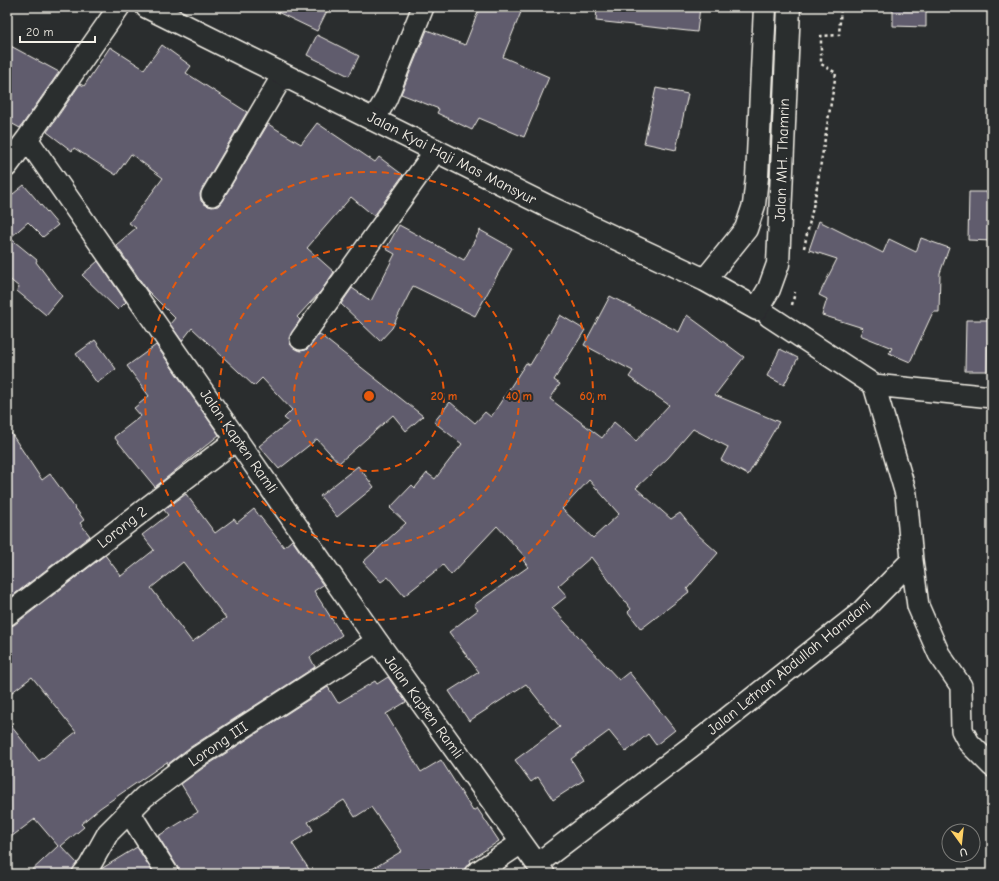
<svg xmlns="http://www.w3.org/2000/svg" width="999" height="881" font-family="'Comic Neue',sans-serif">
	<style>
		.building { fill: #605c6d; stroke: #f4f1e8; fill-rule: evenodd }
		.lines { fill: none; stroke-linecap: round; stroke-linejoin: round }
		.street-casing { stroke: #f4f1e8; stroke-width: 24 }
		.primary-casing { stroke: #f4f1e8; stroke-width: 25 }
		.path { stroke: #f4f1e8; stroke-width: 2.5; stroke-dasharray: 3 3; stroke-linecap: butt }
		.street { stroke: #2a2d2e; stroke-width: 21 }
		.primary { stroke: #2a2d2e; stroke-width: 22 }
		.ring { fill: none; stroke: #e8590c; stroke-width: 2; stroke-dasharray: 7 5 }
		.labels { text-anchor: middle; stroke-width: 4; stroke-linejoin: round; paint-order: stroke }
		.street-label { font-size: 15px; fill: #f4f1e8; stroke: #2a2d2e }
		.centre { fill: #e8590c; stroke: #2a2d2e; stroke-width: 2 }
		.ring-label { font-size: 12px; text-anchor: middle; font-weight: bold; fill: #e8590c; stroke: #2a2d2e; stroke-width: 4; stroke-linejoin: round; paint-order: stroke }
	</style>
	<rect width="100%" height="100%" fill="#2a2d2e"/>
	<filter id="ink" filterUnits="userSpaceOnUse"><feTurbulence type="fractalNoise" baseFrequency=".025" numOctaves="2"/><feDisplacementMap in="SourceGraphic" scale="8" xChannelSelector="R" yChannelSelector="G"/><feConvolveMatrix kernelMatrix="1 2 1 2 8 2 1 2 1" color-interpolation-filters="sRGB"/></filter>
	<g filter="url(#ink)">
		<!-- building -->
		<path class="building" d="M267,7h62l-12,24z
			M480,7h43l-20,50 46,20 -25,60 -45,-19 -7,12 -35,-17 2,-4 -38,-15 26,-64 38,15z
			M597,7h103l-3,25 -101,-11z
			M893,7h33v20l-33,-1z
			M317,35l42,21 -10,20 -42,-21z
			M7,44l52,28 -39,56 -13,-7z
			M162,45l29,21 -5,7 61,39 -45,77 -2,5 1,7 5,4 6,2 6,-1 4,-5 46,-77 33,20 16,-21 58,39 4,-5 24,18 -29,41 -23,-19 -44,51 27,24 -13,19 -24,26 3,3 -11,18 1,6 4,4 6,3 6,-1 4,-4 9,-12 104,82 -17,15 -13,-16 -54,48 -22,-24 -38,30 -20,-23 30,-24 -5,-4 8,-8 -30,-32 -8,8 -62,-58 -10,13 -12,-17 5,-6 -28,-28 -31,-45 20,-17 -7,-5 34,-45 -32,-24 -15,21 -42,-27 -2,3 -25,-19 33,-48 4,2 26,-39 34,22z
			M656,88l32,6 -12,56 -32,-7z
			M24,185l34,40 -15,12 -15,-15 -18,16 27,22 -1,2 26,34 -16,19 -29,-24 2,-4 -12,-10v-78z
			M969,192h23v49l-24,-1z
			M819,221l64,32 6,-14 27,13 5,-14 28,10 -9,25 -1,39h-6l-23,50 -21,-9 3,-5 -32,-13 3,-7 -41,-13 5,-16 -8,-4 18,-36 -28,-9z
			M399,225l65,35 16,-30 32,18 -37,68 -62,-30 -21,42 -12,13 -39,-37 11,-16 19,13 24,-47 -9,-5z
			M98,261l28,41 -8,8 -36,-35z
			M610,296l69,36 8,-17 57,42 -29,38 64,27 -31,53 -27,-15 7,-13 -35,-18 -25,29 -32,30 35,31 9,-6 17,21 21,19 -31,36 2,3 -48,37 -13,-17 3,-3 -40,-52 -33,29 9,10 -15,12 67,72 10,-8 46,58 -19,15 -8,-11 -22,18 -17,-21 -38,28 13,21 -31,20 -15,-23 -7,5 -16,-22 45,-33 -34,-43 -57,37 -20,-30 30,-19 -30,-40 29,-22 -4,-5 54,-38 -5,-7 3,-2 -29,-32 -46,49 -8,-10 -39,31 -16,-19 -7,5 -18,-20 43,-39 -16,-15 22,-23 3,3 12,-15 8,6 27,-35 -28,-22 16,-20 25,21 10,-11 6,5 35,-54 4,2 30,-50 25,15 -31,50 6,4 -10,15 52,39 12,-16 22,19 33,-36 -40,-28 4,-6 -49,-26zM589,480l30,34 -26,24 -31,-29z
			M966,320h22l-1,51h-22z
			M95,340l21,29 -19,14 -21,-29z
			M156,345l63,90 -64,52 -41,-50 27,-21 -7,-8 15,-12 -22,-30z
			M780,349l18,9 -14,27 -17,-9z
			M7,427l35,53 8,-6 34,46 -4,3 10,13 -83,64z
			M358,466l16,21 -37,30 -17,-21z
			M186,494l29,39 19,-14 3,4 17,-14 30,38 8,-7 31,45 -9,6 28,44 -32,22 5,10 -126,81 -21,16 -1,-2 -67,46 -19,16 3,3 -23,19 16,17 -6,11h-43l30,-28 -23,-27 -28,21v-119l32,40 37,-29 -44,-55 -25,19v-69l7,-2 91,-70 16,21 33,-26 -12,-15 26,-20 -4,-5zM183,562l43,56 -34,24 -41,-54z
			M388,677l18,25 -20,12 35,58 20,-12 32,51 4,-3 22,33 -29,19 1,2 -11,12h-96l38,-23 -31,-44 -16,10 -11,-17 -36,22 5,8 -21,13 20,31h-132l-2,-6 -20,-32 40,-24 -17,-28 22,-16 125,-81 10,16 37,-22 2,3z
			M137,847l17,27h-55l2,-5z"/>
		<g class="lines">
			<!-- street casing -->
			<g class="street-casing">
				<path id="street" d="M119,7l-92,132 350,502 167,233
					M374,119l12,-20 37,-92
					M7,166l20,-27
					M212,195l71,-120
					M769,316l105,69 118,12
					M301,339l135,-189
					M912,560l6,46 21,48 22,32 1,44 7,13 23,23
					M7,615l230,-176
					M129,812l39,62
					M537,864l159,-121 164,-130 52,-53 -6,-66 -32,-109
					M83,874l6,-7 19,-34 36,-36 52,-39 181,-117
					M475,874l46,-31"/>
			</g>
			<!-- primary casing -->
			<g class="primary-casing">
				<path id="primary" d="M147,7l402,200 156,73 52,29 12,-20 9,-25 11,-257
					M705,280l41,-51 8,-24 3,-28 8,-170"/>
			</g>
			<!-- path -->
			<path class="path" d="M804,248l11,-50 21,-125 -15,-9v-28l18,-1 2,-28
				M792,305l3,-13"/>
			<!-- street -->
			<use href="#street" class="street"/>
			<!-- primary -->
			<use href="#primary" class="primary"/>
		</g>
	</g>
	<!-- distance rings -->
	<g class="ring">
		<circle cx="369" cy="396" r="75"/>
		<circle cx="369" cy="396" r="150"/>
		<circle cx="369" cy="396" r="224"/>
	</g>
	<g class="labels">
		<!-- street labels -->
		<g class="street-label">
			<text transform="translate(452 158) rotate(27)" y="5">Jalan Kyai Haji Mas Mansyur</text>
			<text transform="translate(782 160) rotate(-88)" y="5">Jalan MH. Thamrin</text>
			<text transform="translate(239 441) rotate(55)" y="5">Jalan Kapten Ramli</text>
			<text transform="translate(122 527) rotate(-38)" y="5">Lorong 2</text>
			<text transform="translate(789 667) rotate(-39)" y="5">Jalan Letnan Abdullah Hamdani</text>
			<text transform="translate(424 707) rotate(54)" y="5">Jalan Kapten Ramli</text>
			<text transform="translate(218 744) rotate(-34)" y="5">Lorong III</text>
		</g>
	</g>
	<circle cx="369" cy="396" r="6" class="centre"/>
	<g class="ring-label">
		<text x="444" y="400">20 m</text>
		<text x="519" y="400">40 m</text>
		<text x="593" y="400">60 m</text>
	</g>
	<!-- margin -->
	<rect width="999" height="881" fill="none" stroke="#2a2d2e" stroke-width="24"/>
	<rect x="12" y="12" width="975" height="857" fill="none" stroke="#f4f1e8" stroke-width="1.5" filter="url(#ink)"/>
	<!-- north arrow -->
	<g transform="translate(961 843) rotate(165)"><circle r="19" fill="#2a2d2e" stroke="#7b7b78"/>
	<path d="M0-3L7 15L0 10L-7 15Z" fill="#ffd166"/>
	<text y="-6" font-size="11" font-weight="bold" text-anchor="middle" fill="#f4f1e8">U</text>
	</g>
	<!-- scale -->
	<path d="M20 36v6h75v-6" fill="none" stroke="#f4f1e8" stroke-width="2"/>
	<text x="26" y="36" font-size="12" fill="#f4f1e8" stroke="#2a2d2e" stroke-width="3" paint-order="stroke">20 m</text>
</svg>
